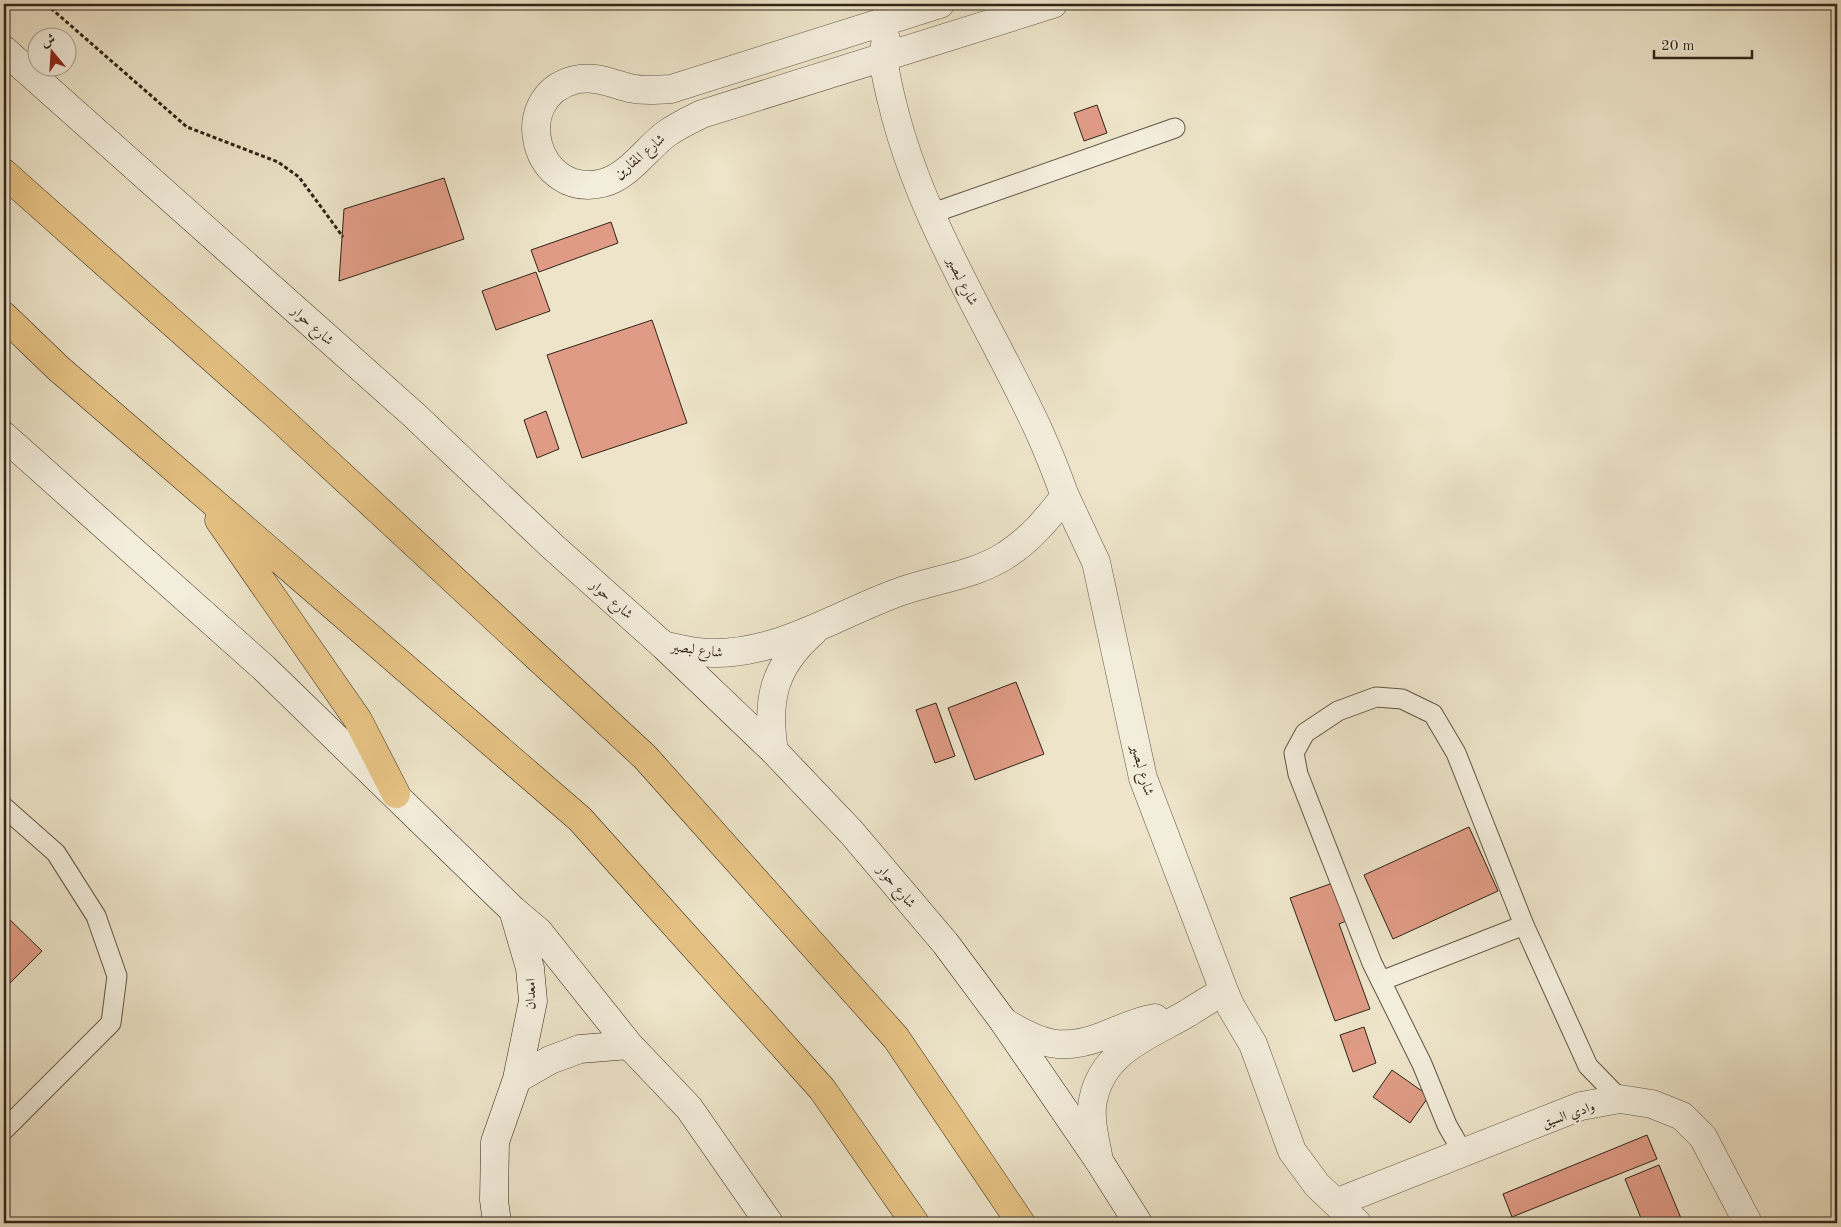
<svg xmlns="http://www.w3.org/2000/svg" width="1841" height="1227" font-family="'Old Standard TT',Amiri,serif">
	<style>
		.building { fill: #df9b85; stroke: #312519 }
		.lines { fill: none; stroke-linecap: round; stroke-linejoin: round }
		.lane-casing { stroke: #605545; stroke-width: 21 }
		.street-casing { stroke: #605545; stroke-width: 29 }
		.secondary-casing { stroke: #312519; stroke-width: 29 }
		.highway-casing { stroke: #312519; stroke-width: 29 }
		.path { stroke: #312519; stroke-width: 3; stroke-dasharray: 4 2.5; stroke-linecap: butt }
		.lane { stroke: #f3eddc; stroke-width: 19 }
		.street { stroke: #f3eddc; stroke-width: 28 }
		.secondary { stroke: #f3eddc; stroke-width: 28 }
		.highway { stroke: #e6c284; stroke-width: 28 }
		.labels { text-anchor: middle; stroke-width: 4.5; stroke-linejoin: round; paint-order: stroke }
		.street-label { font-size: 14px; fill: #312519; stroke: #f3eddc }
	</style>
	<rect width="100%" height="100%" fill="#ede4c9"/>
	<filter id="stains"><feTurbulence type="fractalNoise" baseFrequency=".004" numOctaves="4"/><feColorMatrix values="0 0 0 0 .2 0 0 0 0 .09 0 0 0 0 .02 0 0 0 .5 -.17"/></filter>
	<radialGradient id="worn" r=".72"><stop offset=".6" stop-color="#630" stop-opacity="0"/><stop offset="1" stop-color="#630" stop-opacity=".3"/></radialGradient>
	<!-- building -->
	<path class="building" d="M1097,105l10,28 -23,8 -10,-28z
		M444,178l20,61 -125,42 5,-72z
		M611,222l7,21 -79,29 -8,-22z
		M536,272l14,39 -54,19 -14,-39z
		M652,320l35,103 -105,35 -35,-103z
		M546,411l13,38 -22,9 -13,-38z
		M1016,682l28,72 -69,26 -27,-72z
		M936,703l19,53 -20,7 -19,-53z
		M1469,827l29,64 -105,48 -29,-64z
		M1333,883l13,38 -7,3 31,85 -35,12 -45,-123z
		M4,914l38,37 -38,38z
		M1364,1027l12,36 -23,9 -13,-37z
		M1392,1070l37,26 -19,27 -37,-26z
		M1647,1135l10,24 -145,58 -9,-23z
		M1659,1165l24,58h-40l-18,-44z"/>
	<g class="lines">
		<!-- lane casing -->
		<g class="lane-casing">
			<path id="lane" d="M930,214l245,-86
				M4,807l52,46 40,63 21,60 -6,47 -107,107
				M1381,981l143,-56
				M1463,1153l-16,-28 -25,-61 -50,-101 -74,-189 -4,-21 11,-20 33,-22 38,-14 26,2 31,15 23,39 68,172 64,141 32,33"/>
		</g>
		<!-- street casing -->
		<g class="street-casing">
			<path id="street" d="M940,4l-269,85c-14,1 -28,2 -42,-1 -19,-5 -34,-13 -55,-8 -66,18 -39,120 29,103 26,-7 43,-34 63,-49 11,-8 24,-14 36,-20l351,-110
				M1065,496l31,66 47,216 81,213c-12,7 -24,14 -36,22 -39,23 -85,37 -95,87 -4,20 3,42 6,61
				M663,645c16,4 33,8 49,8 69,1 127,-40 190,-62 34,-12 74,-16 104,-36 24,-15 42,-37 59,-59 -8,-22 -17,-45 -27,-67 -50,-108 -118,-209 -146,-327 -5,-20 -11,-43 -6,-63
				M774,751c-8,-50 -1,-84 39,-119
				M1224,991l7,16 22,37 39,107 25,34 40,38
				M1004,1022c36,22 58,30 99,14 18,-7 33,-15 52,-18
				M1338,1202l243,-96 39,-7 32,5 30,12 21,21 45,86"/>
		</g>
		<!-- secondary casing -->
		<g class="secondary-casing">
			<path id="secondary" d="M4,50l410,365 138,131 111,99 111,106 78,82 94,111 58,78 95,139 39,62
				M4,436l260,232 249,242 26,22 90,113 60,63 80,115
				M517,1079l33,-19 30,-11 49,-4
				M497,1223l-3,-23 1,-58 22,-63 16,-78 -3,-33 -17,-58"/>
		</g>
		<!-- highway casing -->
		<g class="highway-casing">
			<path id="highway" d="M4,173l271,241 370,343 251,281 125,185
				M4,316l54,52 522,451 242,270 93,134
				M219,520l139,200 38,74"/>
		</g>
		<!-- path -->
		<path class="path" d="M46,4l141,123 91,35 21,15 44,60"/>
		<!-- lane -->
		<use href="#lane" class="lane"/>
		<!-- street -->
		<use href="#street" class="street"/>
		<!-- secondary -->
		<use href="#secondary" class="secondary"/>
		<!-- highway -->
		<use href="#highway" class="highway"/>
	</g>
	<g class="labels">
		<!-- street labels -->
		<g class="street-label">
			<text transform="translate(639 156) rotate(-40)" y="5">شارع المقارين</text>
			<text transform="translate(963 281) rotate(63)" y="5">شارع لبصير</text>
			<text transform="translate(313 325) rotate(42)" y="5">شارع حوار</text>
			<text transform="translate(612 599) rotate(41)" y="5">شارع حوار</text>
			<text transform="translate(697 649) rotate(7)" y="5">شارع لبصير</text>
			<text transform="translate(1143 770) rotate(74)" y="5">شارع لبصير</text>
			<text transform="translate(897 886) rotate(50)" y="5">شارع حوار</text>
			<text transform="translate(530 994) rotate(-89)" y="5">امعدان</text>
			<text transform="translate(1568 1114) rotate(-19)" y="5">وادي السيق</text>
		</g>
	</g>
	<!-- margin -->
	<rect width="1841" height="1227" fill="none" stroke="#ede4c9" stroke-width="20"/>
	<rect x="5" y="5" width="1831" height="1217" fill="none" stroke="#312519" stroke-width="2.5"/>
	<rect x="10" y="10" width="1821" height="1207" fill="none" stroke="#312519"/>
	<!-- north arrow -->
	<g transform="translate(52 52) rotate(342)"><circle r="24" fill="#f3eddc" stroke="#a59d8e"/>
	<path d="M0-4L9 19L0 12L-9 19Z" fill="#8f2418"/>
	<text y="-8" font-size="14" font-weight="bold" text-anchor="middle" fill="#312519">ش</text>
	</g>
	<!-- scale -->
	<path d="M1654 50v8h98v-8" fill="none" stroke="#312519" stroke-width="2.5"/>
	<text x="1661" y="50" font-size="15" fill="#312519" stroke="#f3eddc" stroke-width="4" paint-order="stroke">20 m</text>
	<rect width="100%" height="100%" filter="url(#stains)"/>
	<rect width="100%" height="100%" fill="url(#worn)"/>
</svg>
